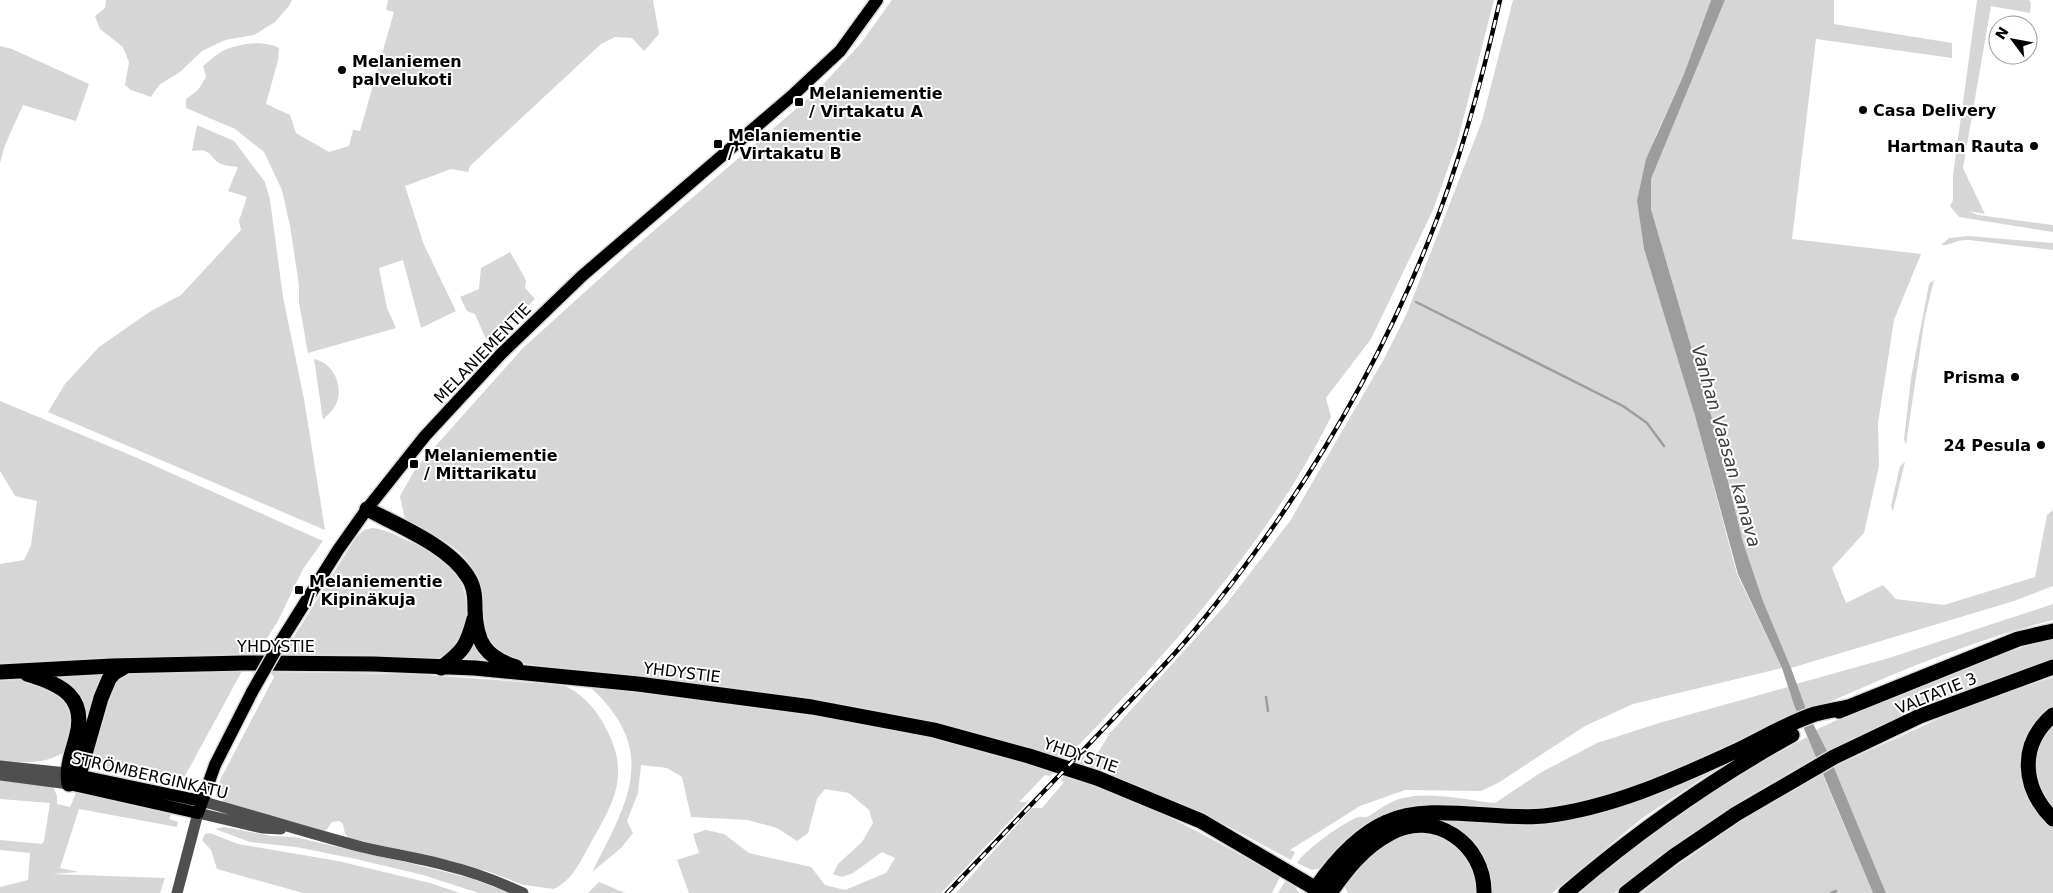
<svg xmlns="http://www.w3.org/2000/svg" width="2053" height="893" font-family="'DejaVu Sans',sans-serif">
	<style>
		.green { fill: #d6d6d6 }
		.water { fill: #9d9d9d }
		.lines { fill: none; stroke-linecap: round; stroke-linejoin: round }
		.stream { stroke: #9d9d9d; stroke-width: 2.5 }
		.major-casing { stroke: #dbdbdb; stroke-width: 15 }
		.highway-casing { stroke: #dbdbdb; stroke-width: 18 }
		.minor { stroke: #4f4f4f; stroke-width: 11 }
		.major { stroke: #000; stroke-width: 12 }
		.highway { stroke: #000; stroke-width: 15 }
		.rail-casing { stroke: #000; stroke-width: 4.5 }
		.rail { stroke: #fff; stroke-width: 2.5; stroke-dasharray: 8; stroke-linecap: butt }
		.major-bridge-casing { stroke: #dbdbdb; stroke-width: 15; stroke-linecap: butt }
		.major-bridge { stroke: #000; stroke-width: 12 }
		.poi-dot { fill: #000; stroke: #fff; stroke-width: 2 }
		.labels { text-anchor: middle; stroke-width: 4; stroke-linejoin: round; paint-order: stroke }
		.poi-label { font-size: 16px; font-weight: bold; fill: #000; stroke: #fff; text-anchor: start }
		.street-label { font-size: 16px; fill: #000; stroke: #fff }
		.water-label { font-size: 18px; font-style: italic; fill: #3e3e3e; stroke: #fff }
	</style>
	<rect width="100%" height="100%" fill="#fff"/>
	<!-- green -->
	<path class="green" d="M106,0h186l-3,6 -14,16 -21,13 -29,5 -23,11 -22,21 -21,13 -8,12 -20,-7 -6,-5 4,-23 -6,-15 -23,-18 -5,-13 10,-8z
		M388,0h265l6,34 -15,17 -12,-13 -17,-1 -14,7 -131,122 -2,6 -17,-3 -46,17 19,59 32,66 -35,17 -18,-68 -24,8 8,40 9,20 -88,25 -9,-50v-18l-9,-59 -8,-36 -18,-38 -29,-23 -49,-21v-9l12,-9 8,-13 -3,-11c7,-5 14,-13 22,-16 16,-7 39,-10 54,-2l-1,12 -12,44 24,11 6,18 33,19 20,-6 4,-16 7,1 34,-119 -8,-2z
		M892,0h602l-37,143 -24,67 -62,129 -45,59 5,19c-62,124 -156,227 -251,327l-11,7 5,2 -8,7 -89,-27 -104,-23 -105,-17 -187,-21 -66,-10c-9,-3 -28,-17 -31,-26 -8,-21 0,-47 -12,-68 -13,-24 -45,-36 -67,-48l-5,-24 16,-28 107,-120 106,-96 189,-162 43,-47z
		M1513,0h198l-27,74 -28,61 -19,66 7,48 51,167 42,158 45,94 -149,36 -48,22 -87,57 -17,8 -76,-1 -45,16 -70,44 5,2 -4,8 -71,-38 -144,-58 7,-8 10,4 17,-27 117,-130 63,-82 95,-164 22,-44 75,-192z
		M1725,0h109v24l118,19v15l-136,-19 -24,200 129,15 -27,66 -16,103 1,43 -15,67 -32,35 14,35 37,-18 13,14 48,6 91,-28 12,-62 6,-5v76l-39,15 -223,67 -28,-67 -20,-59 -29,-117 -63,-216v-30z
		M1977,0h52l2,3 -1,10 -39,-7 -28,162 22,46 -17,-3 10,4 75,10v7l-94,-15 -9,-11 3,-6v-25z
		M0,46l12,3 77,35 -13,37 -53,-16 -18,40 -5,18z
		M197,125l37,16 31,41 5,18 13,97 21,102 21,131 -277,-118 17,-28 34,-37 52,-36 30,-16 60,-65 -2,-9 8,-24 -19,-6 10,-24c-5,-1 -12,-1 -17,-3 -12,-6 -8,-17 -29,-13z
		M1968,236l85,7v7l-84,-10c-13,-1 -19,6 -28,5l8,-7z
		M510,252l16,28 -1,8 10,11 -47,45 -13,-30 -8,-3 -7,-14 19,-8 2,-21z
		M1934,280l-9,37 -19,127 -2,-5 7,-61 18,-94z
		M314,359c19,4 29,25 23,43 -2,7 -10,13 -14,18z
		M0,401l135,56 188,84 -20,28 -25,52 -18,28h-3l-3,6 -254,10v-101l24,-4 7,-15 6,-44 -22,-5 -15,-25z
		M1905,462l-12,49 -2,-5 9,-40z
		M372,528c13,1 24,7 36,13 15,6 31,13 43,25 17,16 20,56 10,76 -4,7 -15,13 -21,18l-162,-3 3,-7 4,1 71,-114 8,-7z
		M2053,604v16c-85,21 -166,56 -246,92l-11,-28 93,-26z
		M473,632l23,33 -36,-4z
		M2053,639v21l-113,41 -113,50 -11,-21 82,-39 122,-43z
		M242,671l-57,105 -88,-8 -37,-14c-17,11 -41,8 -60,7v-80l94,-6z
		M270,672l143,2 150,11c17,7 30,21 39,36 30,51 14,78 -13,125 -10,18 -16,33 -35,43l-30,-4 -37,-14 -138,-33 -4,-4 -2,-10 -4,-3 -7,1 -4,6 -4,3 -99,-28c-8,-7 -7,-13 -5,-23l54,-103z
		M2053,677v33l-30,66 7,25 23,25v67h-167l-53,-126 127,-58z
		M590,687c131,12 264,28 392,62 24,6 48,15 72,23l-4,4 -5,-1 -26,27h9l-87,91h-252l-12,-33 22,-7 -6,-19 13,-4 18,4 25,19 62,14 14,18 20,5 41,-17 9,-15 -13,-6 -29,21 -11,4 -9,-3 5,-10 24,-22 11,-19 -4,-13 -20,-17 -24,-4 -8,10 -9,34 -11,8 -20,-13 -29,-8 -57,-3 -9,-40 -15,-9 -26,-3 -3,28 -11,28 6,12 -12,15 -29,24c36,-70 68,-121 -2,-185z
		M1788,687l10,29 -158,72 -102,25 -112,-6 -105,61 -9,2 -15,-7c8,-13 47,-41 61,-46 4,-1 7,1 11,-1 11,-7 21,-15 34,-18 26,-7 65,2 92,5l45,-30 57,-30 62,-20z
		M2053,722v89c-12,-20 -26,-46 -14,-70 3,-6 10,-13 14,-19z
		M1807,737l9,20 -82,48 -120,88h-38l79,-64 68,-46z
		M1730,760l-89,59 -89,74h-64l1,-13 -51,-56 -4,-8 136,2 41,-9z
		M1822,773l51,120h-231l20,-17 95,-66z
		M1065,775c76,23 146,63 215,102l-8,16h-316l76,-85h10l22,-26 -4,-2z
		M0,779l52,5 5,12v8l13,3 6,-14 6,-2 92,18 -5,10 9,3 -1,5 -98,-18 -19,59 19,4 -27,2 113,4 -5,15h-160v-6l28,-7 2,-27 -30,-3v-10l42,4 2,-3 6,-38 -50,-4z
		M224,827l48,9 22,1 111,25 65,16 40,15h-31l-56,-18 -67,-16 -60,-12 -46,-5 -35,-13z
		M1401,832l43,2 20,14 17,45h-133l-4,-7 7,-15z
		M210,833l28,11 100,17 92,22 30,10h-157l-86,-24 -6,-19 -9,-10 3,-6z
		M1286,880l8,5 5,8h-21z
		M599,882l26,11h-37z"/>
	<!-- water -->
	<path class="water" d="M1711,0h14l-74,179v30l63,216 29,117 20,59 28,67 16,44 20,39 59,142h-13l-79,-188 -12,-37 -44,-94 -43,-158 -51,-167 -7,-48 9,-42 38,-85z"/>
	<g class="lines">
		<!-- stream -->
		<path class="stream" d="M1416,302l207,104 24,17 17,23
			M1266,697l2,14
			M1831,893l5,-2"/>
		<!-- major casing -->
		<g class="major-casing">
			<path id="major" d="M281,641l57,-91 29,-41 58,-73 76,-82 81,-78 212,-182 46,-43 37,-51
				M72,774l129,27
				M69,784l129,29 17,-48 37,-73"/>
		</g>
		<!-- highway casing -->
		<g class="highway-casing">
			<path id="highway" d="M367,509c32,17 82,37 101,68 7,10 7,23 7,33 1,32 10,47 41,57
				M441,668c22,-17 26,-22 33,-49
				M0,672l112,-6 132,-3 130,1 101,4 163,16 174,23 122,23 95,26 68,22 104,43 122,72
				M27,674c34,10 61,23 49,64 -4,16 -10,29 -7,46l10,-9 22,-77 8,-19 5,-6 12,-7
				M1839,711l179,-72 35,-8
				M2053,715c-35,30 -31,73 0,104
				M1316,888c18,-26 41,-53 71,-66 41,-20 110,-1 157,-6 68,-8 131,-37 192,-65 25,-12 54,-29 79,-37 11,-3 23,-5 34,-7
				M1330,893c16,-23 34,-46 59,-59 45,-26 96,10 95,59
				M1566,893c72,-62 143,-112 226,-158
				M1626,893l48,-37 62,-42 98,-57 86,-41 133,-49"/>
		</g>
		<!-- minor -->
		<path class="minor" d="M0,766l67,7
			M0,775l69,9
			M201,801c54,15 107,32 161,46 29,7 58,11 86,19 26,6 51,16 75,27
			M177,893l21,-80 64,15 19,1"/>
		<!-- major -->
		<use href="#major" class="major"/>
		<!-- highway -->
		<use href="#highway" class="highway"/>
		<!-- rail casing -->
		<g class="rail-casing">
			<path id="rail" d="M947,893c55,-57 109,-114 163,-171 28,-30 58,-59 84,-91 98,-119 179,-250 236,-394 31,-77 52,-157 70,-237"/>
		</g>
		<!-- rail -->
		<use href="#rail" class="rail"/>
		<!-- major-bridge casing -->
		<g class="major-bridge-casing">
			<path id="major-bridge" d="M252,692l29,-51"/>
		</g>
		<!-- major-bridge -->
		<use href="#major-bridge" class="major-bridge"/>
	</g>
	<!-- markers -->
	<g class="poi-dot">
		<circle cx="342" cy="70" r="5"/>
		<rect x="794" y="97" width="10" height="10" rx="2.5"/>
		<circle cx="1863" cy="110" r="5"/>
		<rect x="713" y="139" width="10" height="10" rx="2.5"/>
		<circle cx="2034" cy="146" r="5"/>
		<circle cx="2015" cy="377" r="5"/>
		<circle cx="2041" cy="445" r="5"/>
		<rect x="409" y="459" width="10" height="10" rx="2.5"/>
		<rect x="294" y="585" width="10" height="10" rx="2.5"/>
	</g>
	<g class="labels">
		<!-- poi labels -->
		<g class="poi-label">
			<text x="352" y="67">Melaniemen<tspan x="352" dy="18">palvelukoti</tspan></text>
			<text x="809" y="99">Melaniementie<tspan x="809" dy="18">/ Virtakatu A</tspan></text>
			<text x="1873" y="116">Casa Delivery</text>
			<text x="728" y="141">Melaniementie<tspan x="728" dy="18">/ Virtakatu B</tspan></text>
			<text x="2024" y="152" text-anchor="end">Hartman Rauta</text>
			<text x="2005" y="383" text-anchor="end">Prisma</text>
			<text x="2031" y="451" text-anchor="end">24 Pesula</text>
			<text x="424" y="461">Melaniementie<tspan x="424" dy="18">/ Mittarikatu</tspan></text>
			<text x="309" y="587">Melaniementie<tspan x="309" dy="18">/ Kipinäkuja</tspan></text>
		</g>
		<!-- street labels -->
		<g class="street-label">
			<text transform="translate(482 353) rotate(-46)" y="6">MELANIEMENTIE</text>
			<text x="276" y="652">YHDYSTIE</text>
			<text transform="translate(682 672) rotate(7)" y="6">YHDYSTIE</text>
			<text transform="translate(1936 693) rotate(-22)" y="6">VALTATIE 3</text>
			<text transform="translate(1081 755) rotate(19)" y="6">YHDYSTIE</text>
			<text transform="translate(150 775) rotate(13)" y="6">STRÖMBERGINKATU</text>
		</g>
		<!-- water labels -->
		<g class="water-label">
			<text transform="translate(1726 446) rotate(74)" y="6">Vanhan Vaasan kanava</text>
		</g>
	</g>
	<!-- north arrow -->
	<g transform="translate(2013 40) rotate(302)"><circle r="24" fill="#ffffff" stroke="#999999"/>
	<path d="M0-4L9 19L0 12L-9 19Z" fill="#000000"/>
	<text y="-8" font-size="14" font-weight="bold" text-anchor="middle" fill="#000000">N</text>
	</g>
</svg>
